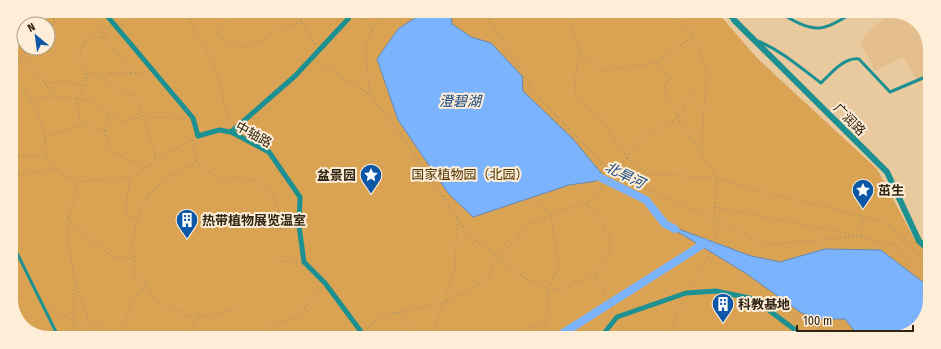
<svg xmlns="http://www.w3.org/2000/svg" width="941" height="349" font-family="'Fira Sans Condensed','Noto Sans SC',sans-serif">
	<style>
		.built { fill: #e4bf8d }
		.green { fill: #d9a353; fill-rule: evenodd }
		.water { fill: #7bb4fd; stroke: #6489b7 }
		.lines { fill: none; stroke-linecap: round; stroke-linejoin: round }
		.canal { stroke: #7bb4fd; stroke-width: 8 }
		.path { stroke: #aa916f; stroke-width: 1.5; stroke-dasharray: 1 3; stroke-linecap: butt }
		.service { stroke: #1d9191; stroke-width: 3 }
		.pedestrian { stroke: #1d9191; stroke-width: 5 }
		.minor { stroke: #1d9191; stroke-width: 6 }
		.labels { text-anchor: middle; stroke-width: 4; stroke-linejoin: round; paint-order: stroke }
		.street-label { font-size: 13px; fill: #302413; stroke: #feedd7 }
		.park-label { font-size: 13px; fill: #4e3200; stroke: #feedd7 }
		.poi-label { font-size: 13px; font-weight: bold; fill: #302413; stroke: #feedd7; text-anchor: start }
		.water-label { font-size: 14px; font-style: italic; fill: #174881; stroke: #feedd7 }
	</style>
	<rect width="100%" height="100%" fill="#e9c99e"/>
	<!-- built -->
	<path class="built" d="M891,13h13l18,13 8,21v30l-12,5 -15,-25 -28,14 -14,-27 3,-8 8,-8z"/>
	<!-- green -->
	<path class="green" d="M49,11l669,2 39,45 120,111 38,71 13,13v59l-13,18 -23,8 -855,-2 -18,-13 -8,-21v-255l11,-25zM24,24h24v24h-24z"/>
	<!-- water -->
	<path class="water" d="M419,12h32l1,12 19,13 20,6 31,33 1,15 49,47 30,36 -6,7 -27,4 -96,32 -25,-24 -50,-73 -21,-61 21,-30 20,-13z
		M665,224l86,32 29,6 45,-13 56,1 47,36v26l-13,18 -23,8h-32l-15,-19h-29l-16,-7 -53,-38z"/>
	<g class="lines">
		<!-- canal -->
		<path class="canal" d="M589,172l57,28 19,24 10,5
			M557,337l148,-94"/>
		<!-- path -->
		<path class="path" d="M92,11l14,26 25,36
			M186,11l11,25 9,13 11,24 12,51
			M207,11l11,2 5,-2
			M227,11l3,3 -12,16v6c10,8 26,14 38,7 6,-3 12,-8 19,-11 9,-4 17,-6 26,-11
			M304,12l-3,9 15,24
			M363,12l9,18 -7,13 5,51
			M484,12l52,83 78,80 101,44 50,26 96,-9
			M566,12l13,40 25,19 52,-8 37,-27
			M672,13l21,23 14,35 -6,79
			M42,14l13,5 -5,12 2,11h-4
			M25,24l1,-3
			M122,25l15,-14
			M372,30l18,-18
			M12,45l11,-12 1,-5
			M579,52l-4,29 1,16 25,21 26,39 15,-20 36,-19 16,-26
			M11,54l5,4 5,-1 24,26 8,13 37,4 31,21 21,-4 43,1
			M316,61l54,34 29,37 70,103 56,43 23,11 18,-1 30,-14 9,-12 5,-14v-11l-9,-16 -14,-17
			M656,63l14,15 -6,8 1,7 13,25 40,60 52,16 112,27 12,9 34,33
			M11,67l5,-9
			M11,71l26,41 8,25 1,20 8,12 24,13 52,-5 17,-9 9,-9 37,-20
			M86,74c-10,-15 -7,-22 1,-37h19
			M15,75l6,-18 10,-9
			M97,75l20,14 17,7 6,11 16,52
			M45,83l19,-2 20,5
			M30,100l23,-4
			M109,114l-4,17 -24,-6 -5,-25 8,-14 3,-12 54,-1 5,-2
			M105,131l4,19 37,18
			M45,137l36,-12
			M192,140l5,22
			M11,155l35,2
			M11,176l43,-7
			M130,177l-5,38 12,4
			M78,182l-10,37 1,27 6,34 13,39 14,10 21,3 6,4
			M534,202l17,12 8,52 -11,23 -2,34 1,14
			M715,207l143,29
			M68,219l44,38 22,1
			M277,230l16,-3
			M861,236l1,-20
			M862,237l35,9 31,30
			M276,261l22,1
			M596,274l18,38
			M75,282l-2,39 21,15
			M768,302l56,27 26,9
			M50,308l23,13 4,15
			M235,309l-23,6 -23,1 -33,-15 -10,-17 -12,-8 1,-18 -3,-14 5,-25 12,-26 20,-16 28,-15c8,6 16,14 26,17 7,1 14,-2 21,-1 30,5 33,25 37,50
			M399,312l17,25
			M366,329l14,-13 65,-14 11,-5 30,-17 12,-22 32,-34 21,-10 35,-10 28,-29 13,-18 20,17 71,4 -3,29v12l3,13 -9,24 -19,31
			M123,332l9,-32 14,-16
			M188,336l2,-8 10,-12
			M257,336l13,-8 27,-11 24,-29
			M431,337l14,-35 10,-34 2,-52
			M500,337l46,-14
			M668,337l15,-36"/>
		<!-- service -->
		<path class="service" d="M723,13l11,7
			M732,13l2,7
			M780,13c33,19 39,21 72,0
			M758,41c24,10 43,27 63,42 10,-10 23,-26 38,-24l31,33 40,-17
			M11,241l47,95"/>
		<!-- pedestrian -->
		<path class="pedestrian" d="M103,11l90,107 5,18 21,-6 12,2 38,20 31,45 -1,29 5,36 21,21 40,54
			M231,132l64,-56 53,-57 4,-7
			M601,337l16,-20 69,-24 30,-2 38,8 52,39"/>
		<!-- minor -->
		<path class="minor" d="M734,20l153,152 32,69 9,8"/>
	</g>
	<!-- icons -->
	<defs>
		<g id="sight-pin" transform="scale(1.15)"><path d="M0 17L-7.5 6A9.5 9.5 0 1 1 7.5 6Z" fill="#0c57a6" stroke="#feedd7"/><path d="M0-6L1.8-2.2L6-1.7L2.9 1.2L3.7 5.4L0 3.3L-3.7 5.4L-2.9 1.2L-6-1.7L-1.8-2.2Z" fill="#fff"/></g>
		<g id="building-pin" transform="scale(1.15)"><path d="M0 17L-7.5 6A9.5 9.5 0 1 1 7.5 6Z" fill="#0c57a6" stroke="#feedd7"/><path d="M-4-6H4V6H1V3H-1V6H-4ZM-2.5-4.3h1.7v1.8h-1.7ZM.8-4.3h1.7v1.8H.8ZM-2.5-1h1.7V.8h-1.7ZM.8-1h1.7V.8H.8Z" fill="#fff"/></g>
	</defs>
	<g fill-rule="evenodd">
		<use href="#sight-pin" x="371" y="175"/>
		<use href="#sight-pin" x="863" y="190"/>
		<use href="#building-pin" x="187" y="220"/>
		<use href="#building-pin" x="723" y="304"/>
	</g>
	<g class="labels">
		<!-- street labels -->
		<g class="street-label">
			<text transform="translate(850 119) rotate(45)" y="5">广润路</text>
			<text transform="translate(254 134) rotate(29)" y="5">中轴路</text>
		</g>
		<!-- park labels -->
		<g class="park-label">
			<text x="470" y="179">国家植物园（北园）</text>
		</g>
		<!-- poi labels -->
		<g class="poi-label">
			<text x="356" y="180" text-anchor="end">盆景园</text>
			<text x="878" y="195">茁生</text>
			<text x="202" y="225">热带植物展览温室</text>
			<text x="738" y="309">科教基地</text>
		</g>
		<!-- water labels -->
		<g class="water-label">
			<text x="460" y="106">澄碧湖</text>
			<text transform="translate(625 175) rotate(26)" y="5">北旱河</text>
		</g>
	</g>
	<!-- crop -->
	<path d="M0 0H941V349H0ZM49 18H892A31 31 0 0 1 923 49V300A31 31 0 0 1 892 331H49A31 31 0 0 1 18 300V49A31 31 0 0 1 49 18Z" fill="#feedd7" fill-rule="evenodd"/>
	<!-- north arrow -->
	<g transform="translate(36 36) rotate(331)"><circle r="19" fill="#feedd7" stroke="#ac9d89"/>
	<path d="M0-3L7 15L0 10L-7 15Z" fill="#0c57a6"/>
	<text y="-6" font-size="11" font-weight="bold" text-anchor="middle" fill="#302413">N</text>
	</g>
	<!-- scale -->
	<path d="M797 325v6h116v-6" fill="none" stroke="#302413" stroke-width="2"/>
	<text x="803" y="325" font-size="12" fill="#302413" stroke="#feedd7" stroke-width="3" paint-order="stroke">100 m</text>
</svg>
